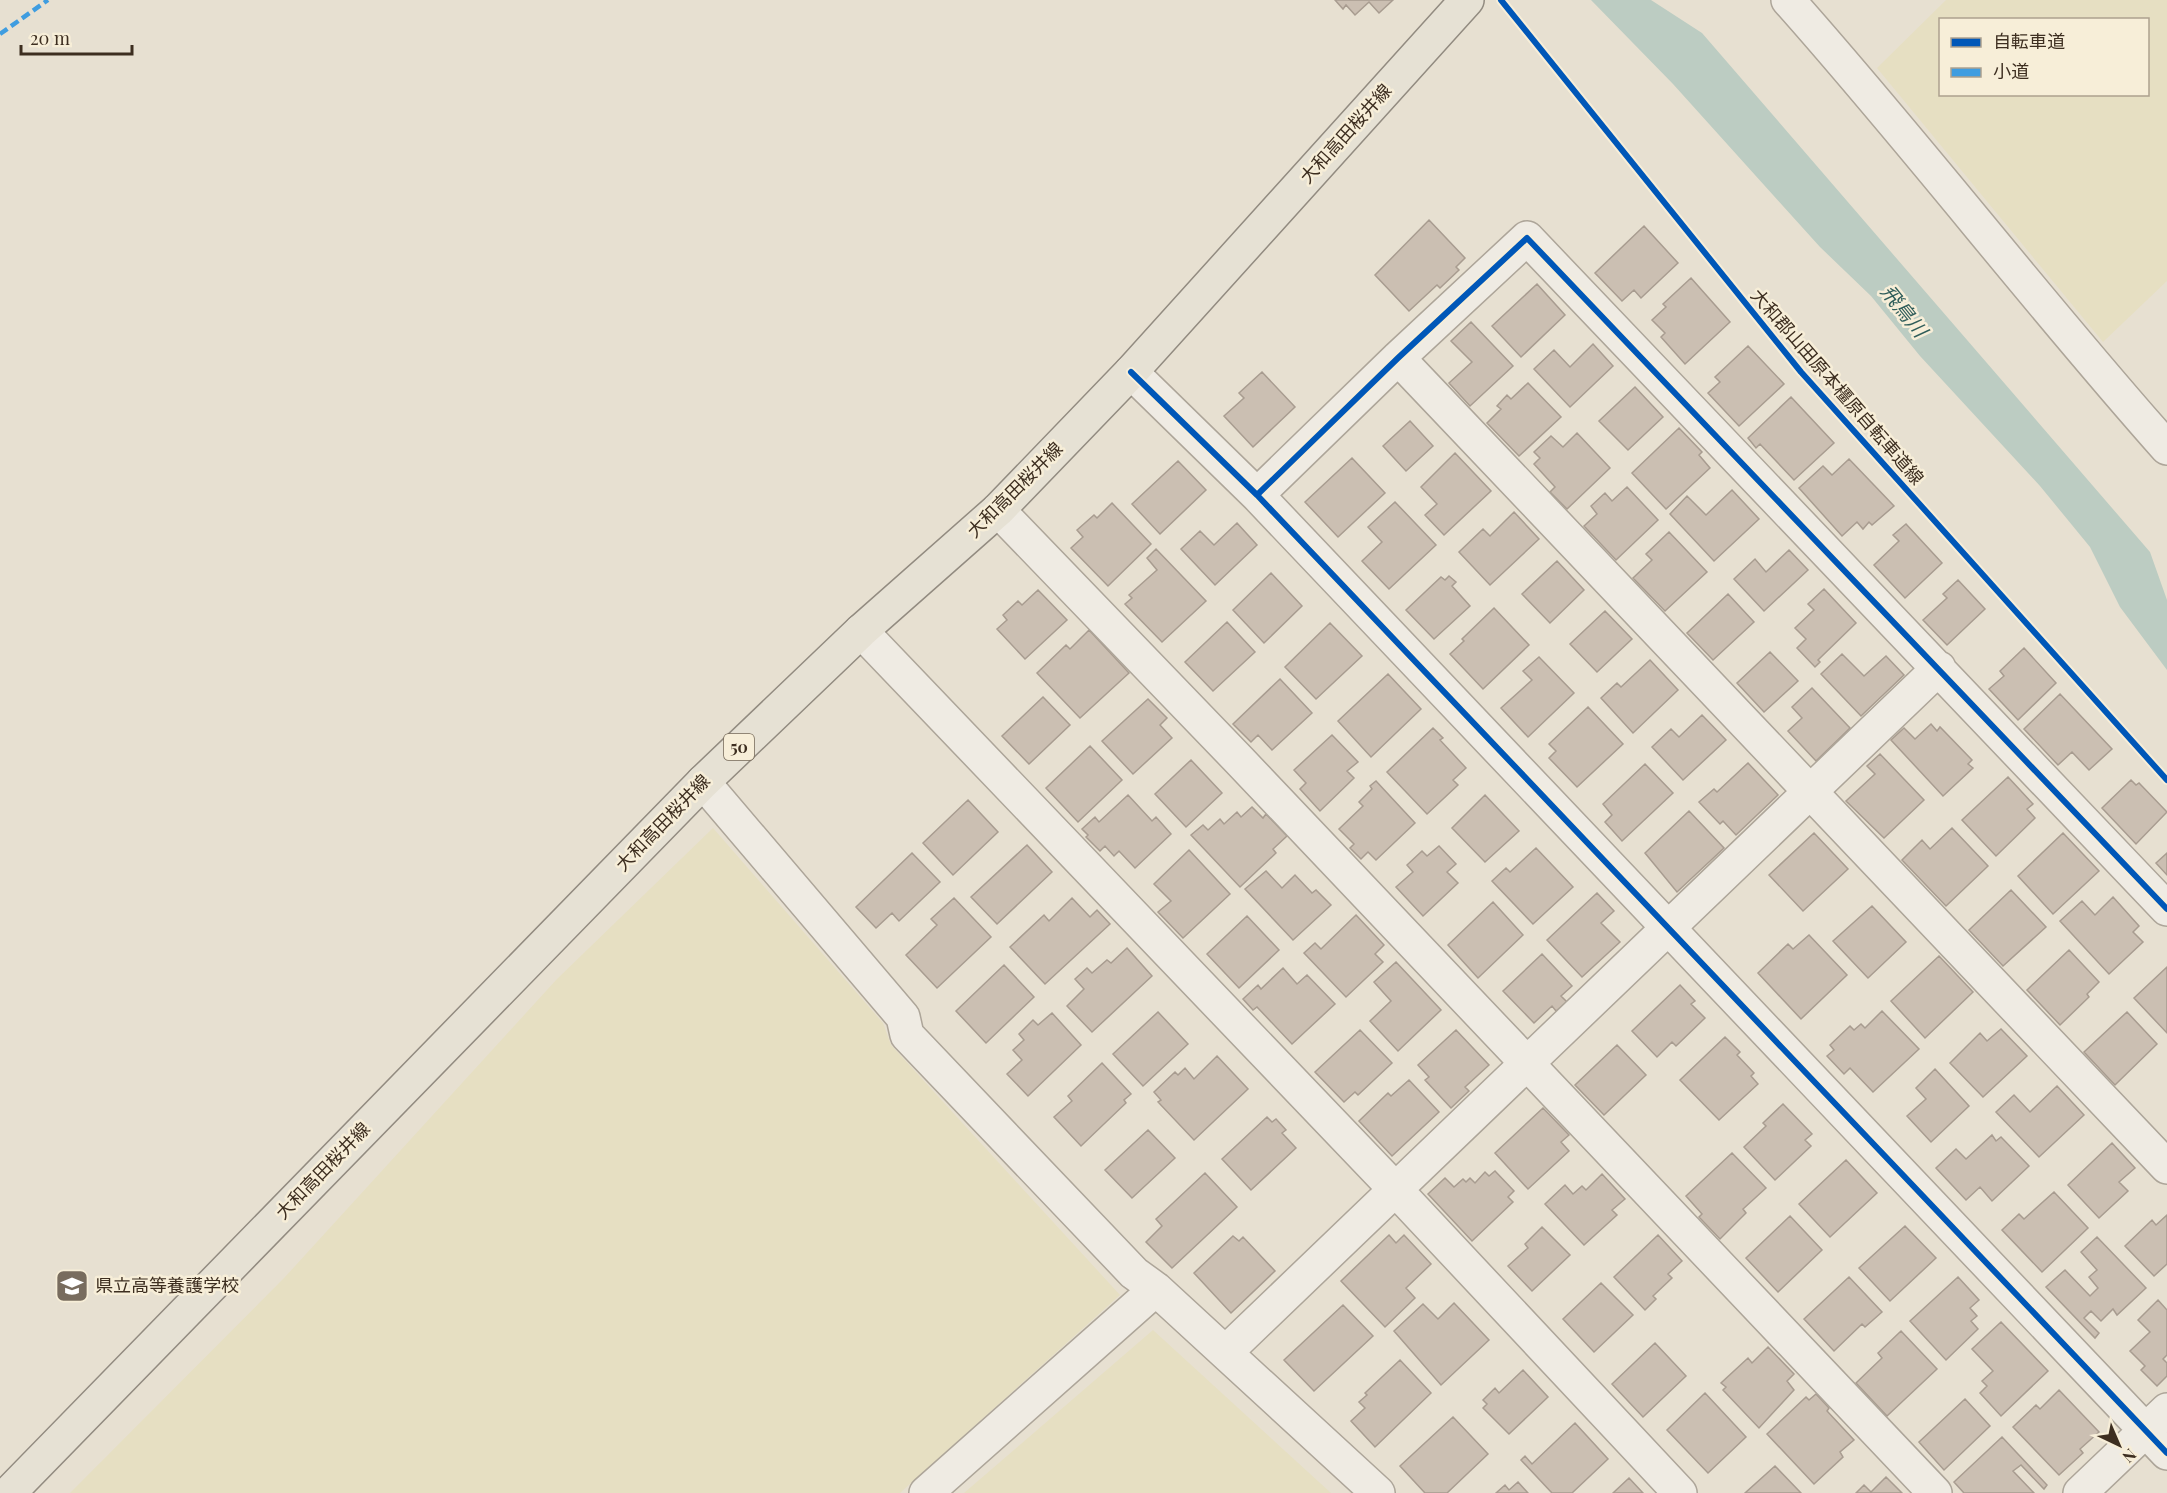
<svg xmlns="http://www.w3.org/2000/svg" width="2167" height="1493" font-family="'Playfair Display','Noto Sans JP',serif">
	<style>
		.farmland { fill: #e6dfc2; fill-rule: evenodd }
		.water { fill: #bcccc2 }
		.building { fill: #cbbfb2; stroke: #a89c90; stroke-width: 1.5 }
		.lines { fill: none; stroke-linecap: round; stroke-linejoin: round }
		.minor-casing { stroke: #ada599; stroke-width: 36 }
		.major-casing { stroke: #928b80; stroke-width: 36 }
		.minor { stroke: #efebe3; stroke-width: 33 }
		.major { stroke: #e6e1d4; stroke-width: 33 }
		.quiet { stroke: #3f9de0; stroke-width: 4.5; stroke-dasharray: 9 4.5; stroke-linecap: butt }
		.cycleway-casing { stroke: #f7eed8; stroke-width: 10 }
		.cycleway { stroke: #0057b8; stroke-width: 6 }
		.labels { text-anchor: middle; stroke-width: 5; stroke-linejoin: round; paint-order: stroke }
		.shield { fill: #f7eed8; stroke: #756857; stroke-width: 1.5 }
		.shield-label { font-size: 16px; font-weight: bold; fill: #3d2e20 }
		.street-label { font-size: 18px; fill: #3d2e20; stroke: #f7eed8 }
		.poi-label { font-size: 18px; fill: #3d2e20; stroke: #f7eed8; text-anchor: start }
		.water-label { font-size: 20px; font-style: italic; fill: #2f5d5a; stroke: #f7eed8 }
	</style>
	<rect width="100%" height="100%" fill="#e7e0d1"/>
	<!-- farmland -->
	<path class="farmland" d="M1946,0h221v281l-64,61 -226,-274zM1940,20h208v74h-208z
		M713,828l170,195 8,22 229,250 -220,198h-830l215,-216 272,-298z
		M1153,1330l178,163h-367z"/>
	<!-- water -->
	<path class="water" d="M1591,0h60l51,33 448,519 17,48v70l-47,-63 -30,-60 -50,-61 -120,-130 -49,-60 -51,-49 -147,-163z"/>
	<!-- building -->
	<path class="building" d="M1335,0h58l-14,13 -10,-11 -14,13 -9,-10 -3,4z
		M1429,220l36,38 -9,9 3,3 -19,18 -3,-3 -28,26 -34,-36z
		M1644,226l34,37 -37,35 -7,-8 -12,11 -27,-28z
		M1691,278l39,44 -45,42 -24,-27 4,-4 -13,-13 14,-13 -3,-3z
		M1537,284l28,31 -44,42 -29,-31z
		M1471,322l42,44 -43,40 -21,-23 23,-21 -21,-21z
		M1593,344l20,22 -43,41 -36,-38 20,-19 16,17z
		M1748,346l36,38 -45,42 -31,-33 12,-11 -5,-5z
		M1262,372l33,35 -42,40 -29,-31 20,-18 -5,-5z
		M1528,383l33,34 -42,39 -32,-33 14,-14 -4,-3 10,-11 4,4z
		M1635,387l28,30 -35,33 -29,-29z
		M1791,397l43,46 -40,37 -34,-36 -4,4 -8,-10z
		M1410,421l23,25 -27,25 -23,-25z
		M1679,428l23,24 -3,3 11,13 -44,41 -34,-36z
		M1577,433l33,35 -43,41 -17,-17 5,-5 -21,-23 6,-6 -6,-6 17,-16 12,11z
		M1455,453l36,38 -47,44 -19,-20 12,-11 -16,-17z
		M1352,458l33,35 -47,44 -33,-35z
		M1849,459l45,47 -22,19 -3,-3 -6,7 -6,-7 -15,14 -43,-48 24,-22 9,9z
		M1178,461l28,29 -46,44 -28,-30z
		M1627,487l31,33 -42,40 -32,-34 13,-12 -6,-8 14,-13 7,8z
		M1732,490l27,29 -45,42 -44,-47 17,-18 19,19z
		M1395,502l41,43 -47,44 -27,-28 20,-19 -14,-15z
		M1112,503l39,41 -43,42 -37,-38 12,-11 -6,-7 17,-15 3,3z
		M1514,512l25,27 -49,46 -31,-33 24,-23 7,7z
		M1237,523l20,22 -42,40 -34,-36 19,-18 14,14z
		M1906,524l36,39 -37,35 -31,-33 25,-24 -6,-6z
		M1669,532l38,40 -42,39 -32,-33 19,-18 -6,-6z
		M1156,549l50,52 -44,41 -37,-38 7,-6 -3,-3 28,-25 -10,-12z
		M1789,550l19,20 -44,41 -30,-32 21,-20 11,13z
		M1557,561l27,29 -34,33 -28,-29z
		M1271,573l31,33 -38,37 -31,-33z
		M1449,576l7,6 -4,4 18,20 -36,33 -28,-29 35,-33 4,3z
		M1958,580l27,29 -38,36 -24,-25 24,-22 -4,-4z
		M1824,589l32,34 -38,37 2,2 -5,5 -18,-19 9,-9 -11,-11 19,-18 -6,-6z
		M1038,590l29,30 -42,39 -28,-30 10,-9 -4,-5 15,-14 4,4z
		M1728,594l26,28 -41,38 -26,-27z
		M1494,608l35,37 -46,44 -33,-35 14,-13 -2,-2z
		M1605,611l27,28 -35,33 -27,-28z
		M1227,622l28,30 -42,39 -28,-29z
		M1330,623l32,33 -46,43 -31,-32z
		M1089,630l40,43 -49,45 -43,-45 29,-28 4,4z
		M2024,648l32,35 -38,37 -29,-31 15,-13 -4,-5z
		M1770,652l28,29 -34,31 -27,-29z
		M1842,654l22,22 22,-20 18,19 -43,41 -40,-42z
		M1539,657l35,36 -46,44 -27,-29 31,-28 -9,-9z
		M1650,660l28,30 -45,43 -32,-35 16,-15 4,4z
		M1388,674l33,35 -50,48 -33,-36z
		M1280,679l32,34 -40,37 -14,-15 -7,7 -18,-18z
		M1812,688l38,40 -34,33 -28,-30 14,-13 -10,-11z
		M2060,694l52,55 -23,21 -17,-18 -14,13 -34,-36z
		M1043,697l27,28 -41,39 -27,-28z
		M1148,699l19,19 -7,7 12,13 -39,36 -31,-33z
		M1588,707l35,37 -46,43 -28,-29 7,-7 -7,-7z
		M1702,715l24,25 -43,40 -31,-33 19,-18 8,8z
		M1931,724l6,7 3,-4 32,33 -4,4 5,4 -30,28 -52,-56 13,-12 11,11z
		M1433,728l10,10 -3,2 26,28 -13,12 5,5 -31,29 -40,-42z
		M1332,735l26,27 -11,9 7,7 -34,33 -20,-22 6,-6 -12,-13z
		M1090,746l32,34 -44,42 -32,-34z
		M1880,754l44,46 -40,38 -38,-37 29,-27 -8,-8z
		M1191,760l31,33 -36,34 -31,-33z
		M1748,763l30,32 -42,40 -13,-14 -3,3 -21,-22 15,-13 3,3z
		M1645,764l28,29 -51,48 -17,-19 7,-7 -9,-11z
		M2008,777l25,27 -6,5 8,9 -39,38 -34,-36z
		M2131,780l5,5 3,-2 28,29 -31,32 -34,-36z
		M1376,781l39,42 -39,37 -8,-8 -7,7 -11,-11 4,-4 -15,-15 24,-23 -4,-4 13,-13 -2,-3z
		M1128,795l24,26 4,-4 15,17 -36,34 -16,-17 -5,5 -9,-10 -5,5 -14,-14 2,-2 -6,-6 13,-12 4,5z
		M1485,795l34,36 -34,31 -33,-34z
		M968,800l30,32 -45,43 -30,-32z
		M1252,807l11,11 3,-4 21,22 -14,13 3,4 -36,34 -49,-52 12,-10 5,5 12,-11 4,5 13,-12 4,5z
		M1689,811l35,37 -47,44 -32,-39z
		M1952,828l36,38 -42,40 -44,-46 20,-20 8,9z
		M1814,833l34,36 -45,42 -34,-36z
		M2063,833l36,38 -46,43 -35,-38z
		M1027,845l25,27 -55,52 -26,-27z
		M1439,846l17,18 -9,8 11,11 -35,33 -27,-29 17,-15 -6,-7 15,-14 5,5z
		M1536,848l37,39 -40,37 -41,-43 14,-13 4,4z
		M1189,850l41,44 -47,44 -25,-26 13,-11 -17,-17z
		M912,853l28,29 -41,39 -7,-8 -16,15 -20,-21z
		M2167,853v22l-11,-12z
		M1266,871l16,17 13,-13 17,18 4,-3 15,15 -38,35 -48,-51z
		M2011,890l35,37 -43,39 -34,-36z
		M1597,893l17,18 -13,12 19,19 -38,35 -35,-37z
		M2113,897l26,29 -6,6 10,10 -34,32 -49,-53 22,-20 13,14z
		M954,898l37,39 -54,51 -31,-33 31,-30 -6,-6z
		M1072,898l18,19 7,-7 13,14 -65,60 -35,-37 34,-32 5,6z
		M1493,902l30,33 -45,43 -30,-33z
		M1872,906l34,36 -38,36 -35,-37z
		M1356,915l28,30 -9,9 8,8 -37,35 -42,-44 11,-10 6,6z
		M1247,916l32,34 -40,38 -32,-34z
		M1809,935l38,40 -46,44 -43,-46 30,-29 5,5z
		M1127,948l25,28 -60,56 -25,-26 17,-17 -9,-10 12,-11 5,5 15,-13 4,3z
		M2069,950l30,32 -12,12 2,3 -29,28 -33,-35z
		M1542,954l30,32 -11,10 6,6 -11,9 -4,-5 -18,17 -31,-32z
		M1939,956l34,36 -48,46 -34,-37z
		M1396,962l45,48 -43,41 -28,-30 21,-20 -17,-19z
		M1004,965l30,32 -48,46 -30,-32z
		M2167,967v66l-33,-35z
		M1283,968l14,16 10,-9 28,29 -43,40 -35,-37 -4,3 -10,-11 15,-14 3,4z
		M1680,985l15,16 -4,3 14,14 -29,28 -4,-4 -15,15 -25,-26z
		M1882,1011l37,38 -46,43 -23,-24 -6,6 -17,-18 7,-6 -4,-5 20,-19 4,4 7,-6 4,4z
		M1158,1012l30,32 -45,42 -30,-32z
		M2127,1012l30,32 -42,41 -31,-33z
		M1052,1013l29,32 -53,51 -21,-22 15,-14 -9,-10 11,-10 -5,-6 14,-14 5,5z
		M2001,1029l26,27 -44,41 -33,-34 30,-30 7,8z
		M1360,1030l32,33 -34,32 -3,-3 -11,10 -29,-30z
		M1456,1030l33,35 -24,22 4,4 -18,17 -26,-28 4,-3 -11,-12z
		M1725,1037l15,15 -3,3 17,18 -3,3 7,8 -39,36 -39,-40z
		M1617,1045l29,30 -42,40 -29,-30z
		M1217,1056l31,33 -54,51 -36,-38 3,-2 -7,-8 21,-20 3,3 7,-7 9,11z
		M1102,1063l29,31 -7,6 2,3 -45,43 -27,-29 18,-16 -4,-5z
		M1935,1069l34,37 -38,36 -24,-26 19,-17 -10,-11z
		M1409,1080l30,32 -47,44 -33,-35 29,-28 3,3z
		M2057,1086l27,29 -45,42 -43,-45 18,-17 16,17z
		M1783,1104l29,30 -7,6 6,6 -36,34 -31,-33 22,-21 -3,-3z
		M1543,1108l26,27 -8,7 8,9 -41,38 -33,-36z
		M1267,1117l5,5 4,-3 10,11 -4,3 14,15 -45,42 -29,-31z
		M1148,1130l27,28 -43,40 -27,-28z
		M1992,1135l4,6 5,-4 28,29 -37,35 -12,-14 -14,13 -30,-32 20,-19 10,10z
		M2112,1143l23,25 -16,14 9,9 -29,27 -31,-33z
		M1732,1153l34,35 -23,21 3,4 -26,26 -21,-22 3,-3 -16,-18z
		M1846,1160l31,33 -47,44 -31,-33z
		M1495,1171l19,20 -6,6 5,5 -41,39 -44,-47 17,-16 9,9 9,-8 3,3 4,-4 5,5 10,-11 4,4z
		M1205,1173l32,34 -65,61 -26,-26 16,-16 -6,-7z
		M1602,1174l23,25 -13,11 5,5 -33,30 -39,-41 20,-19 8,9 9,-8 4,4z
		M2054,1192l34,36 -46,44 -40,-42 17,-16 5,5z
		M2167,1215v49l-13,12 -29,-30 27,-26 4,5z
		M1790,1216l32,34 -44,42 -32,-34z
		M1905,1226l31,32 -46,43 -31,-33z
		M1542,1227l28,28 -38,36 -24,-25 20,-18 -3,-4z
		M1389,1235l7,8 8,-8 27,29 -25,24 9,10 -30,29 -44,-46z
		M1658,1235l24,26 -14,13 4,4 -19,18 3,3 -11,11 -31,-33z
		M1233,1236l6,5 4,-4 32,34 -44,42 -37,-40z
		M2097,1237l49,51 -29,27 -4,-6 -12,12 -10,-10 -7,7 15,15 -4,5 -49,-51 19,-17 25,26 8,-8 -9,-11 8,-7 -16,-18z
		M1849,1277l33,35 -17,15 -3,-3 -28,27 -30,-32z
		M1958,1277l21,23 -9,8 7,8 -6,5 7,8 -32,31 -36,-39z
		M1601,1283l32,32 -39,37 -31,-33z
		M2158,1300l9,10v45l-4,4 4,4v13l-10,10 -16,-16 4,-4 -15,-15 20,-19 -12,-12z
		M1454,1303l35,37 -48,45 -47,-54 29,-27 15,15z
		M1343,1305l30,31 -59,55 -30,-31z
		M2001,1322l47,49 -47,45 -21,-23 7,-7 -5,-5 11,-10 -21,-22z
		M1901,1331l36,38 -50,47 -31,-33 26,-25 -4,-5z
		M1655,1343l31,33 -43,41 -31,-33z
		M1768,1347l26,27 -7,7 7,9 -35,38 -36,-38 3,-3 -5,-4 27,-25 4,5z
		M1400,1360l31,33 -56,54 -24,-26 14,-13 -6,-6 8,-7 -2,-2z
		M1523,1370l25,27 -39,37 -26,-26 4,-4 -4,-4 12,-12 4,5z
		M2059,1390l40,42 -19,17 3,4 -24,22 -46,-48 23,-22 4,4z
		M1705,1393l41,44 -38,36 -41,-43z
		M1816,1394l13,14 -2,3 27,29 -14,12 3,5 -29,27 -47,-50 39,-37 3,3z
		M1965,1399l25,27 -46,44 -25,-28z
		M1453,1417l35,37 -41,39h-22l-25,-27z
		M1575,1423l33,36 -36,34h-20l-31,-33 4,-4 7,8z
		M2002,1437l45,48 -3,4 -23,-24 -8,6 21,22h-70l-10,-11z
		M1775,1466l26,27h-56z
		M1886,1477l16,16h-46l8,-8 7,7z
		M1629,1478l14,15h-30z
		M1518,1482l10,11h-32l9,-8 4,5z"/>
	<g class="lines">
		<!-- minor casing -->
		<g class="minor-casing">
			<path id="minor" d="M1788,0c130,146 249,302 379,448
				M1398,358l769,809
				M1131,372l126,123 910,958
				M1257,495l141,-137 129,-120 640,671
				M998,510l241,250 696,733
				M861,631l534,558 285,304
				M703,782l200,235 4,18 227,238 22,16 222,204
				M1226,1352l713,-684
				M926,1493l230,-204
				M2080,1493l87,-83"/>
		</g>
		<!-- major casing -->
		<g class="major-casing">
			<path id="major" d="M9,1493l694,-711 158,-151 137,-121 133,-138 336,-372"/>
		</g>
		<!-- minor -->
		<use href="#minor" class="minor"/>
		<!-- major -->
		<use href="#major" class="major"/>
		<!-- quiet -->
		<path class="quiet" d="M0,34l48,-34"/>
		<!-- cycleway casing -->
		<g class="cycleway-casing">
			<path id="cycleway" d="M1501,0l300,372 366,408
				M1131,372l126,123 910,958
				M1257,495l141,-137 129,-120 640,671"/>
		</g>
		<!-- cycleway -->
		<use href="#cycleway" class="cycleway"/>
	</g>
	<!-- icons -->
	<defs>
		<g id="school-square" transform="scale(1.725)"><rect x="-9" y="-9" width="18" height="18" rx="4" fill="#786c5e" stroke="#f7eed8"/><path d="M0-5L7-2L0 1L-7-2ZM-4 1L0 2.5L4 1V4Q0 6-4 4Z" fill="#fff"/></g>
	</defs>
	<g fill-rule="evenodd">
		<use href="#school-square" x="72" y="1286"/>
	</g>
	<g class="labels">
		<!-- shield labels -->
		<rect class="shield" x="724" y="734" width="30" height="26" rx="4.5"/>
		<g class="shield-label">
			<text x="739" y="753">50</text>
		</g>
		<!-- street labels -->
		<g class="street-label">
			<text transform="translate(1346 134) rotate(-48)" y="6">大和高田桜井線</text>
			<text transform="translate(1837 387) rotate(49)" y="6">大和郡山田原本橿原自転車道線</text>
			<text transform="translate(1015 490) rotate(-45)" y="6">大和高田桜井線</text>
			<text transform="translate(663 823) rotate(-46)" y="6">大和高田桜井線</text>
			<text transform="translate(323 1171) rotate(-46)" y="6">大和高田桜井線</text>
		</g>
		<!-- poi labels -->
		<g class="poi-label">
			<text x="95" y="1292">県立高等養護学校</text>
		</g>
		<!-- water labels -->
		<g class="water-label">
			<text transform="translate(1904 311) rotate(51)" y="7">飛鳥川</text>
		</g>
	</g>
	<!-- legend -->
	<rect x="1939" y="18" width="210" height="78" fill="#f7eed8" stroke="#ada18e" stroke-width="1.5"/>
	<rect x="1951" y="38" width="30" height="9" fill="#0057b8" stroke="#ada18e" stroke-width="1.5"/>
	<text x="1993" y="48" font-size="18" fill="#3d2e20">自転車道</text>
	<rect x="1951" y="68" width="30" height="9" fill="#3f9de0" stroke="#ada18e" stroke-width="1.5"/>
	<text x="1993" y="78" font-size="18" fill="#3d2e20">小道</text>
	<!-- north arrow -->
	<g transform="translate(2119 1445) rotate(136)" stroke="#f7eed8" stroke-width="4.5" paint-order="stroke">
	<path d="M0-4.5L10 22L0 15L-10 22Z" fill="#3d2e20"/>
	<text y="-9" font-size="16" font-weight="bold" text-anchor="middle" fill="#3d2e20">N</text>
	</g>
	<!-- scale -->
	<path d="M21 45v9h111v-9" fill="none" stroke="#3d2e20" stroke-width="3"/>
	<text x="30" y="45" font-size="18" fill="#3d2e20" stroke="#f7eed8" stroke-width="4.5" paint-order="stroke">20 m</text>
</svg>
